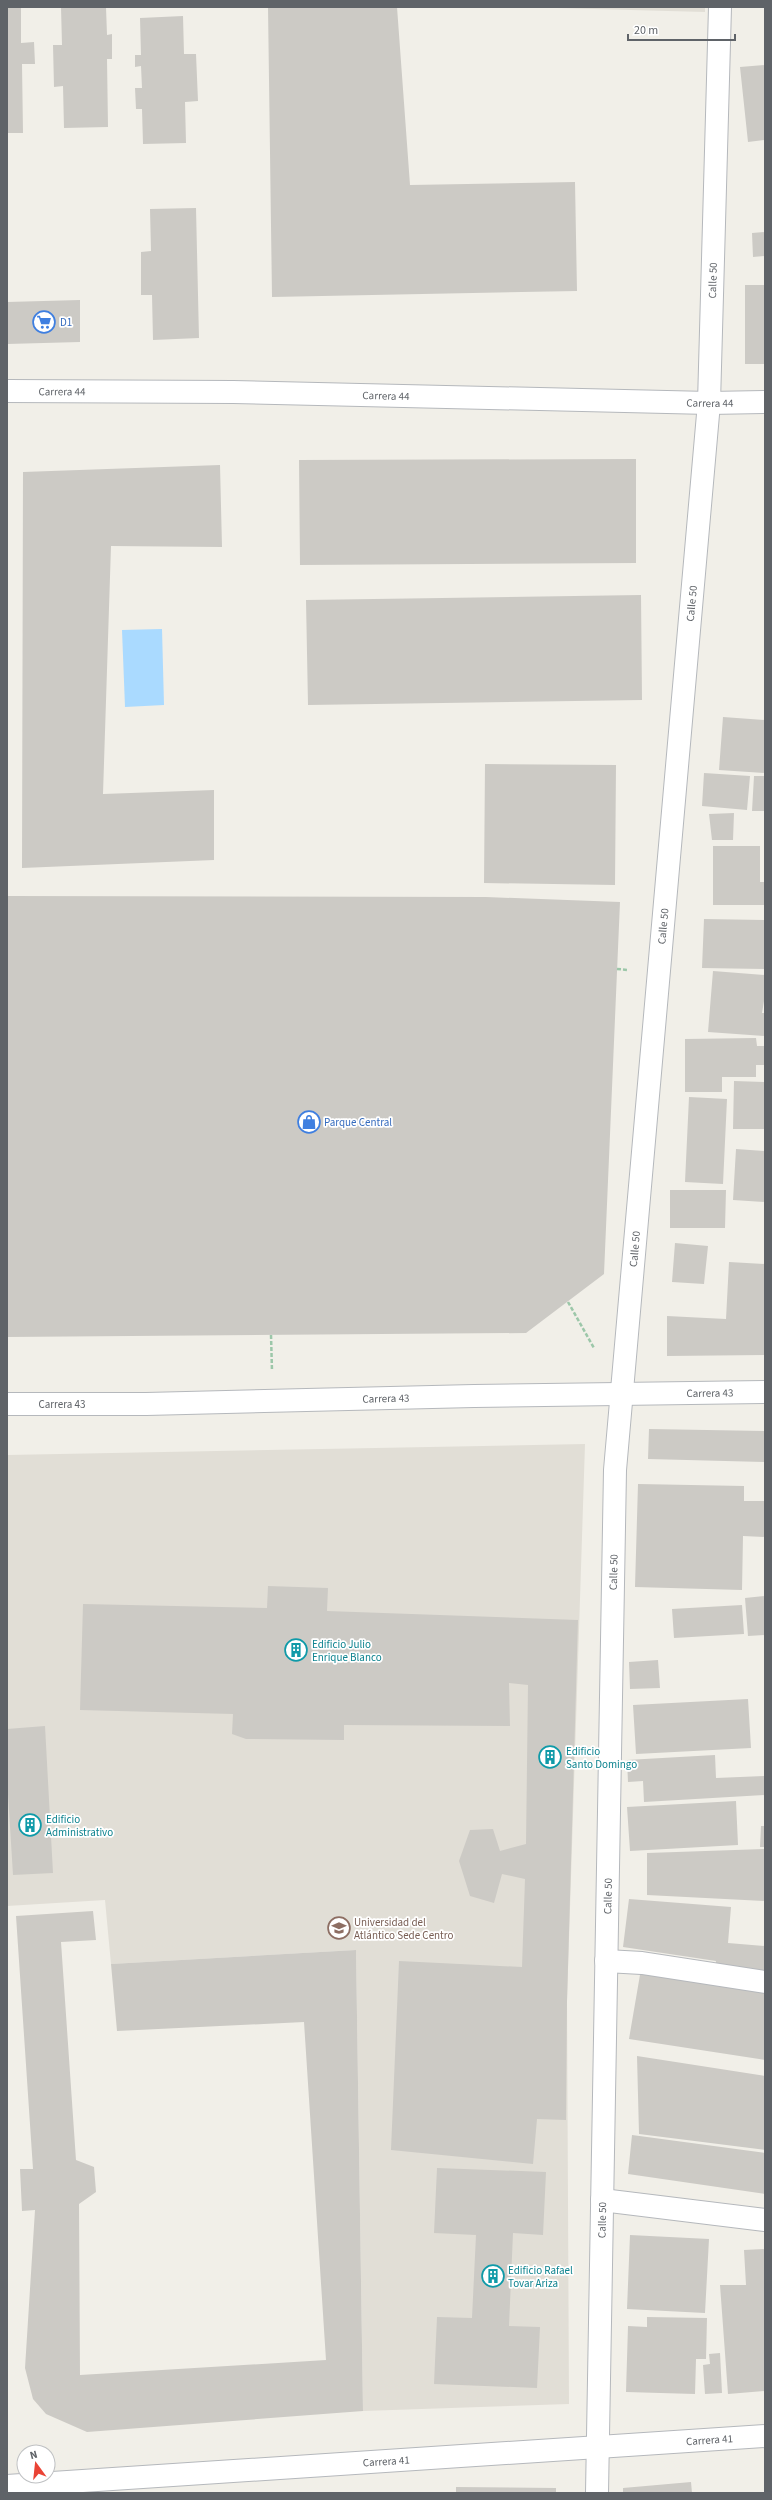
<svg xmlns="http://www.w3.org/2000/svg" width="772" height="2500" font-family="'Source Sans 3',sans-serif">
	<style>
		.education { fill: #e1ded6 }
		.water { fill: #aadaff }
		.building { fill: #cccac5 }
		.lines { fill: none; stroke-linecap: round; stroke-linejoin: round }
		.minor-casing { stroke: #b5b8bc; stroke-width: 24 }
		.path { stroke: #9cc7a9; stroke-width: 2.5; stroke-dasharray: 4 2; stroke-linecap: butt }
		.minor { stroke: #fff; stroke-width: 22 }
		.labels { text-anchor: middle; stroke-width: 3.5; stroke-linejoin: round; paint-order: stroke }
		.street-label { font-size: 11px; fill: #5f6368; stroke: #fff }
		.shop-label { font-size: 11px; fill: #366cbe; stroke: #fff; text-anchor: start }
		.culture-label { font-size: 11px; fill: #0d838f; stroke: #fff; text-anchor: start }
		.education-label { font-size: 11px; fill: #785e54; stroke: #fff; text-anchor: start }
	</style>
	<rect width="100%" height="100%" fill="#f1efe8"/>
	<!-- education -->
	<path class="education" d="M520,7h185v5z
		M585,1444l-18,557 2,403 -206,7 -7,-461 -245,14 -6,-64 -98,6v-451z"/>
	<!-- water -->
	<path class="water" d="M162,629l2,76 -39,2 -3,-77z"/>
	<!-- building -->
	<path class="building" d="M7,7h14v36l13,-1 1,22h-13l1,69h-16z
		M61,7h45l1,28 5,-1v25h-5l1,68 -44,1 -1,-42 -9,1 -1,-42h9z
		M268,7h129l13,178 165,-3 2,109 -305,6z
		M183,16l1,38h12l2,47 -13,1 1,41 -43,1 -1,-35h-6l-1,-21h7l-1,-22 -6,1v-12h6l-1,-37z
		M765,65v75l-17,2 -8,-75z
		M196,208l3,130 -46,2 -1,-45h-11v-43l10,-1 -1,-42z
		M765,232v24l-12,1 -1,-24z
		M745,285h20v79h-20z
		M80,300v42l-73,2v-42z
		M636,459v104l-336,2 -1,-105z
		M220,465l2,82 -111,-1 -8,248 111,-4v70l-192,8 1,-396z
		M641,595l1,105 -334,5 -2,-105z
		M723,717l42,3v53l-46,-3z
		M485,764l131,1 -1,120 -131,-2z
		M704,773l46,3 -3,34 -45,-4z
		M754,776h11v35h-13z
		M734,813l-1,27h-21l-3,-26z
		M713,846h47v36h5v23h-52z
		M7,896l479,1 134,5 -16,372 -78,59 -519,4z
		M704,919l61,1v49l-63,-1z
		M713,971l52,4v20l-3,18h3v23l-57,-4z
		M756,1038l1,8h8v19h-9v12h-34v15h-37v-53z
		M734,1081l31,1v47h-32z
		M689,1097l38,2 -4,85 -38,-2z
		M736,1149l29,2v51l-32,-2z
		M670,1190h56l-1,38h-55z
		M675,1243l33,3 -4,38 -32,-2z
		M729,1262l36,2v91l-98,1v-40l59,3z
		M649,1429l116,2v31l-117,-3z
		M638,1484l106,2v15h21v36l-22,-1 -1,54 -107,-3z
		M268,1586l60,2 -1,23 251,9 -11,381 -1,119 -29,-1 -4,45 -142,-14 8,-189 123,6 3,-88 -23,-5 -8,29 -24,-7 -11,-35 11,-31 23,-1 7,22 26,-7 2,-159 -19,-2 1,43 -166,-1v15l-98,-1 -14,-5 1,-20 -153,-4 3,-106 184,4z
		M765,1596v39l-17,1 -3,-38z
		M742,1605l2,29 -70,4 -2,-29z
		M658,1660l2,28 -30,1 -1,-27z
		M748,1699l3,49 -115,6 -3,-49z
		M45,1726l8,147 -40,2 -6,-97v-49z
		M715,1755l1,23 48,-2 1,19 -121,7 -1,-21 -15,1 -1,-22z
		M736,1801l2,44 -108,6 -3,-44z
		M761,1826h4v21h-5z
		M765,1849v52l-118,-6v-42z
		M629,1899l102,8 -3,36 37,3v27l-50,-3 1,-9 -93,-14z
		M93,1911l3,29 -35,2 15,218 18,7 2,25 -17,12 1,171 246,-15 -22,-338 -187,9 -6,-67 245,-14 7,461 -276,21 -41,-18 -13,-15 -8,-31 10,-158 -13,1 -2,-42h13l-17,-253z
		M641,1969l124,19v72l-136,-21z
		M637,2056l128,20v74l-126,-16z
		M632,2135l133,18v41l-137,-20z
		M437,2168l109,4 -3,63 -30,-2 -4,93 31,1 -3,61 -103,-4 3,-67 35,1 4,-83 -42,-2z
		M630,2235l79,4 -4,74 -78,-4z
		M765,2249v142l-37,3 -8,-109h26l-2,-35z
		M647,2317l60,1 -1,41h-10l-1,35 -69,-2 2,-66 19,1z
		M720,2353l2,40 -17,1 -2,-29 7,-1 -1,-10z
		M691,2482l1,11h-69v-5z
		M456,2487l100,1v5h-100z"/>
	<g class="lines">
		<!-- minor casing -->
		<g class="minor-casing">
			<g id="minor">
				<path id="s1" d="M7,391l226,1 476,11 56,-1"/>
				<path id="s2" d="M7,1404h139l328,-8 291,-4"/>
				<path d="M606,1961l36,2 123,19"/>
				<path d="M602,2200l163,20"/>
				<path id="s3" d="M7,2486l758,-50"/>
				<path id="s4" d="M597,2493l18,-1023 94,-1067 11,-396"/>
			</g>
		</g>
		<!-- path -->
		<path class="path" d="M617,969l11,1
			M568,1302l26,46
			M271,1335l1,36"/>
		<!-- minor -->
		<use href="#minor" class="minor"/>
	</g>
	<!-- icons -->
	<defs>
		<g id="supermarket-ring" transform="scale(1.15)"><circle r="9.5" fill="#fff" stroke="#3f7fe0" stroke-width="1.5"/><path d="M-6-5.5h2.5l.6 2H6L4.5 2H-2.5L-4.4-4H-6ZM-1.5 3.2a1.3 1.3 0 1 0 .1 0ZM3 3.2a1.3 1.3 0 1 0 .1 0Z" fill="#3f7fe0"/></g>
		<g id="shop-ring" transform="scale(1.15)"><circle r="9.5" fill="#fff" stroke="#3f7fe0" stroke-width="1.5"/><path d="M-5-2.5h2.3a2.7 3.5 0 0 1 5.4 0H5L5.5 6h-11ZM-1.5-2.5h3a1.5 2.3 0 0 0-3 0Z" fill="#3f7fe0"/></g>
		<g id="building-ring" transform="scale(1.15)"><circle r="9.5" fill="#fff" stroke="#0f9aa8" stroke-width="1.5"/><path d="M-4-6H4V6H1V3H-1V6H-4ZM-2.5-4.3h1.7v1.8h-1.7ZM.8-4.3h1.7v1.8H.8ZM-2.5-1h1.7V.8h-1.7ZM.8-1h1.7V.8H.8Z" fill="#0f9aa8"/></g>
		<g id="university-ring" transform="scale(1.15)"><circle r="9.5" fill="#fff" stroke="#8d6e63" stroke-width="1.5"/><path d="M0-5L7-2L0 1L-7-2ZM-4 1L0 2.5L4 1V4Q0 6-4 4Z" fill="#8d6e63"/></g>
	</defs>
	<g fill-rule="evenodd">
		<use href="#supermarket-ring" x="44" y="322"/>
		<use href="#shop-ring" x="309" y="1122"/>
		<use href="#building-ring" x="296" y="1650"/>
		<use href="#building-ring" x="550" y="1757"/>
		<use href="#building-ring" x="30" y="1825"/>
		<use href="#university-ring" x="339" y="1928"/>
		<use href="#building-ring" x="493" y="2276"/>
	</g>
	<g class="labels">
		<!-- street labels -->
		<g class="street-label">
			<text dy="4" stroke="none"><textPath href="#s4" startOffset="2217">Calle 50</textPath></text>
			<text dy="4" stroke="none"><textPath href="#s1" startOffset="55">Carrera 44</textPath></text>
			<text dy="4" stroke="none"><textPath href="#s1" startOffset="379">Carrera 44</textPath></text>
			<text dy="4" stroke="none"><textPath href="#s1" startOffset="703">Carrera 44</textPath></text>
			<text dy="4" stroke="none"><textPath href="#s4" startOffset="1893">Calle 50</textPath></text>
			<text dy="4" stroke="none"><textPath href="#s4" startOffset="1569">Calle 50</textPath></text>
			<text dy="4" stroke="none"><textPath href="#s4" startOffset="1245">Calle 50</textPath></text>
			<text dy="4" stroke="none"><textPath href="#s2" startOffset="703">Carrera 43</textPath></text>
			<text dy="4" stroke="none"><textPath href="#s2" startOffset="379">Carrera 43</textPath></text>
			<text dy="4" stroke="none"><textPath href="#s2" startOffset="55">Carrera 43</textPath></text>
			<text dy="4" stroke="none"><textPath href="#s4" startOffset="921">Calle 50</textPath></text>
			<text dy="4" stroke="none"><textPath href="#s4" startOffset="597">Calle 50</textPath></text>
			<text dy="4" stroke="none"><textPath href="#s4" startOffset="273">Calle 50</textPath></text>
			<text dy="4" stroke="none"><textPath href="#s3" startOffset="704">Carrera 41</textPath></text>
			<text dy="4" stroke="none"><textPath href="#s3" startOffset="380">Carrera 41</textPath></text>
		</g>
		<!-- shop labels -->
		<g class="shop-label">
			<text x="60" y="326">D1</text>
			<text x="324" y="1126">Parque Central</text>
		</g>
		<!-- culture labels -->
		<g class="culture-label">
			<text x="312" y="1648">Edificio Julio<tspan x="312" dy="13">Enrique Blanco</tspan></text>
			<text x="566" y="1755">Edificio<tspan x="566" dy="13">Santo Domingo</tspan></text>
			<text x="46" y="1823">Edificio<tspan x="46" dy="13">Administrativo</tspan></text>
			<text x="508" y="2274">Edificio Rafael<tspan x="508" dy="13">Tovar Ariza</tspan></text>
		</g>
		<!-- education labels -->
		<g class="education-label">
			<text x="354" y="1926">Universidad del<tspan x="354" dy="13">Atlántico Sede Centro</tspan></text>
		</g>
	</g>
	<!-- border -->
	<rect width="772" height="2500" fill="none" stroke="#5f6368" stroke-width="16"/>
	<!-- north arrow -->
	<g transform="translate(36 2464) rotate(345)"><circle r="19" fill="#ffffff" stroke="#bfc1c3"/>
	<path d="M0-3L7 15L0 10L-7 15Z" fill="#ea4335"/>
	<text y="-6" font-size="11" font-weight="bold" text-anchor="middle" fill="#5f6368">N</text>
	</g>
	<!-- scale -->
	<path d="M628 34v6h107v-6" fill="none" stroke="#5f6368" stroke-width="2"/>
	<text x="634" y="34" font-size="12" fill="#5f6368" stroke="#ffffff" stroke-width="3" paint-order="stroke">20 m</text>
</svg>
